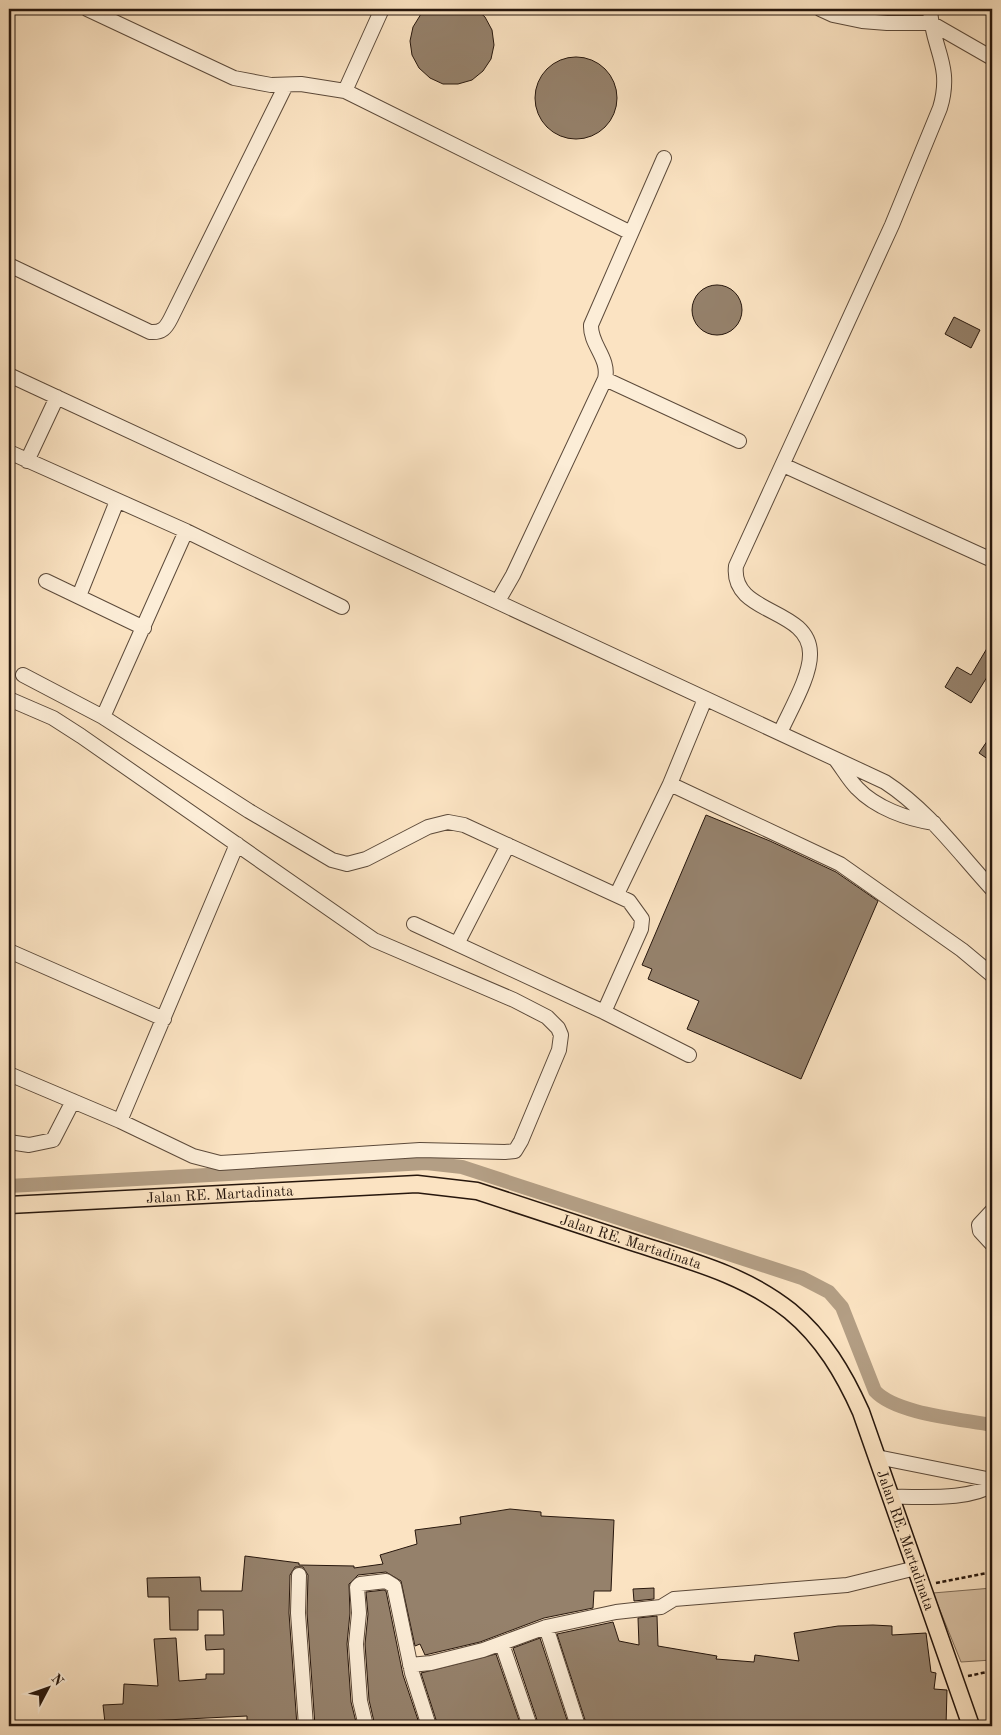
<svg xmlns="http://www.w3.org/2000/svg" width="1001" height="1735" font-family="'Old Standard TT',serif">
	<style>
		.green { fill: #d7c0a3; stroke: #7f6c58 }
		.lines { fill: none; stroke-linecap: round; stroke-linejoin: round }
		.canal { stroke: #b39e84; stroke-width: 14 }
		.building { fill: #95816b; stroke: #27170d }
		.minor-casing { stroke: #5c4a3a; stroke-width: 16 }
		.major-casing { stroke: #27170d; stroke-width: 19 }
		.path { stroke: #27170d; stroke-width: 2.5; stroke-dasharray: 4 2.5; stroke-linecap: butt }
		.minor { stroke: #fcedd7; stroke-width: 14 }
		.major { stroke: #fbe3c2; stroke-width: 16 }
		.labels { text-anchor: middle; stroke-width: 4.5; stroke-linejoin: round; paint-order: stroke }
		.street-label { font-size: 15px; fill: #27170d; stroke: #fcedd7 }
	</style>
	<rect width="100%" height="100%" fill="#fbe3c2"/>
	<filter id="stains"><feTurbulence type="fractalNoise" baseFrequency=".004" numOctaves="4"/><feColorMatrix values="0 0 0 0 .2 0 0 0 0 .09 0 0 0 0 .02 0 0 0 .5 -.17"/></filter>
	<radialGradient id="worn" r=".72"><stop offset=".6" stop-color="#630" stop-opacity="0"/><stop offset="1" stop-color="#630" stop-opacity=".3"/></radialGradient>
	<!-- green -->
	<path class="green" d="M992,1588v72l-31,2 -28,-69z"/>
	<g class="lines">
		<!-- canal -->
		<path class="canal" d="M9,1186l417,-23 36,4 340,111 27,14 13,15 33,84c21,23 86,28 117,34"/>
	</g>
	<!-- building -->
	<path class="building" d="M429,9h47l9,8 7,13 2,15 -3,14 -8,12 -11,9 -14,4h-15l-13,-6 -11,-10 -7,-13 -2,-14 3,-14 8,-13z
		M535 98a41 41 0 1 1 82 0a41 41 0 1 1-82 0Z
		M692 310a25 25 0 1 1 50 0a25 25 0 1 1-50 0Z
		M954,317l26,13 -9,18 -26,-14z
		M992,640v29l-21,34 -26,-16 12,-20 14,8z
		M992,734v28l-13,-9z
		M706,815l64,26 66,31 42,29 -77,178 -114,-50 12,-28 -51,-22 4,-10 -10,-4z
		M510,1509l31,3v4l73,4 -3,71h-17l-1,17 -49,10 -64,24 -55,13 -5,-11 -5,2 -14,-65 -15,-9 -28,3 -9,9 1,29 -3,31 4,58 6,24h-42l-8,-113 1,-38 -5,-8h-8l-5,8 -1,38 8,113h-50v-10l-142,7 -2,-18 20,-1 1,-20 34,2 -4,-47 22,-1 3,43 27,-2v-5h18v-25l-18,1 -1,-15h19l-1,-25h-25v20h-28l-1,-33h-21l-1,-19 53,-1 1,14h41l3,-35 54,7v2l55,1v2l29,-4 -3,-9 37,-11 -2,-14 46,-6 -1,-7z
		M654,1588v11l-20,2 -1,-12z
		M384,1590l2,1 17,84 17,51h-45l-6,-26 -4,-56 3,-30 -2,-22z
		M657,1616l1,30 59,10 -1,3 38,3 1,-7 44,6 -5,-28 44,-7 35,-1 19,1v9l34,-2 5,39 5,1 -2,16 13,1 -1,36h-359l-30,-92 56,-12 6,19 20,4 -1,-27z
		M540,1638l29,88h-30l-26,-78z
		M496,1654l25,72h-83l-17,-53z"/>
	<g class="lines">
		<!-- minor casing -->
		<g class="minor-casing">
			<path id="minor" d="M87,9l147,69 37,7 30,-1 44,7 37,-82
				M820,9l13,6 29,6 25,2h44l61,35
				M345,91l286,142
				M9,265l141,67c12,1 16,-4 21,-14l115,-233
				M9,375l876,407c43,28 73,70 107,107
				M605,379l134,62
				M9,452l177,79 156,76
				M27,461l30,-64
				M783,465l209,95
				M186,531l-83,186 146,94 83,49 15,4 19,-5 62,-32 20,-5 16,3 165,76 13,18 -1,10 -37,83
				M46,581l98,47
				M79,596l38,-95
				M498,601l15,-26 92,-196c5,-21 -15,-34 -14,-54l73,-167
				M23,675l80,42
				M9,699l44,19 28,18 293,204 140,60 33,17 11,11 3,7 -2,15 -38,91 -6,10 -10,1 -85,-2 -200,13 -27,-7 -73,-35 -111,-47
				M705,699l-35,85 170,80 122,86 30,25
				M780,733c9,-21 31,-57 30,-80 -1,-46 -80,-38 -74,-87l156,-341 48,-117c13,-43 -8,-59 -10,-99
				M836,760c7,9 13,20 21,28 19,20 50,31 77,35
				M617,894l53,-110
				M414,924l190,88 85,43
				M457,944l51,-99
				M9,951l155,68
				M120,1121l117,-277
				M9,1142l20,3 24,-5 20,-39
				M992,1211l-13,14 1,6 12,13
				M877,1457l115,23
				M891,1497c29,-1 77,4 101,-12
				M299,1575l-1,38 8,113
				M502,1644l28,82
				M410,1665l21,-2 52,-13 63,-23
				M366,1726l-6,-25 -4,-57 3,-31 -2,-26 3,-3 26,-3 8,5 18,87 17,53
				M578,1726l-32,-99 70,-15 45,-5 13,-8 173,-14 69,-17"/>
		</g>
		<!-- major casing -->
		<g class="major-casing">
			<g id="major">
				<path id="s1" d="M9,1205l408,-21 60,7c51,17 103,34 155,51 55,18 112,32 158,69 33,27 54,63 71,101l110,314"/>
			</g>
		</g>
		<!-- path -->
		<path class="path" d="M936,1583l56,-11
			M968,1676l24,-5"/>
		<!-- minor -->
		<use href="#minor" class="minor"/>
		<!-- major -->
		<use href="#major" class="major"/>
	</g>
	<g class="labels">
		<!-- street labels -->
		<g class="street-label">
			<text dy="5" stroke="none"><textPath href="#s1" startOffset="211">Jalan RE. Martadinata</textPath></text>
			<text dy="5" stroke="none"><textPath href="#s1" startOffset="631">Jalan RE. Martadinata</textPath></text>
			<text dy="5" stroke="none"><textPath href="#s1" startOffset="1066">Jalan RE. Martadinata</textPath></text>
		</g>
	</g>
	<!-- margin -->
	<rect width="1001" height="1735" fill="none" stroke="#fbe3c2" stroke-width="30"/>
	<rect x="10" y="10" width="981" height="1715" fill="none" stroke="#27170d" stroke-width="2.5"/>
	<rect x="15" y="15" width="971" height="1705" fill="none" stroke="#27170d"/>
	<!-- north arrow -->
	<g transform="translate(48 1688) rotate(49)" stroke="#fcedd7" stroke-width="4" paint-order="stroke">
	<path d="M0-4L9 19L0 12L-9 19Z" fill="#27170d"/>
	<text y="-8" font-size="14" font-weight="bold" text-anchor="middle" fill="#27170d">N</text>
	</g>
	<rect width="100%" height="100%" filter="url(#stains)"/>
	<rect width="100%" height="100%" fill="url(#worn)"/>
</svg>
